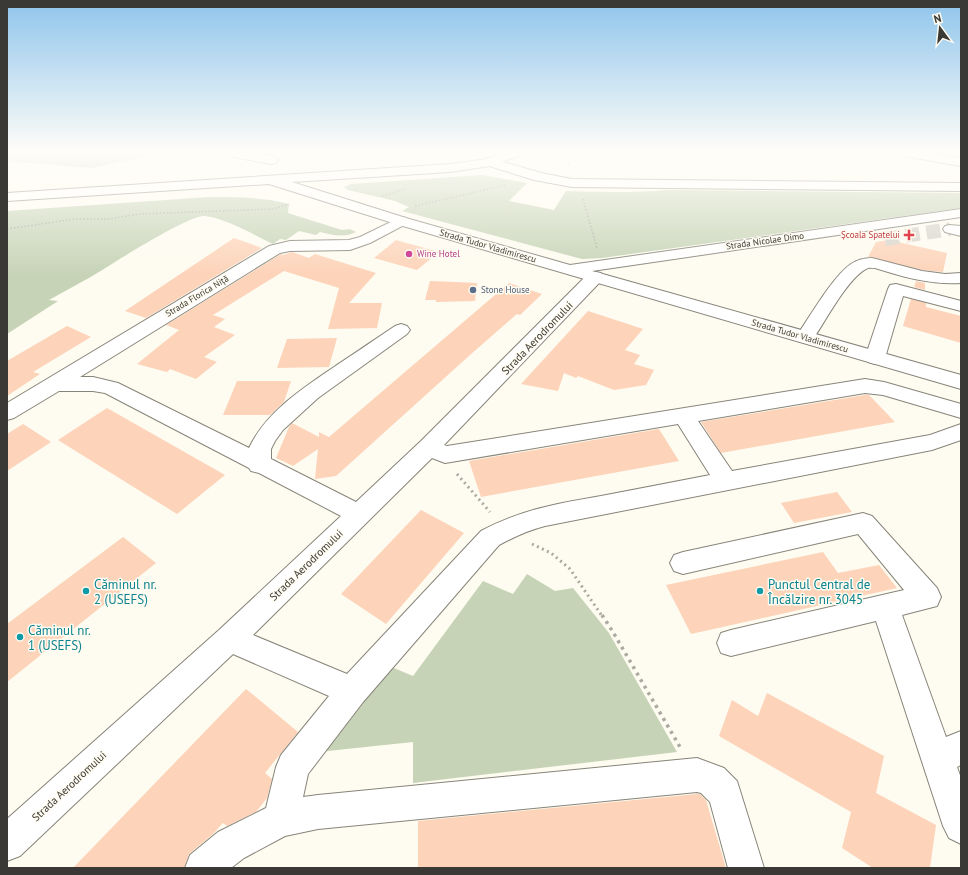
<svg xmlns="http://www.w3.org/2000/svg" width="968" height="875" font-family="'PT Sans',sans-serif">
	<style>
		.green { fill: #c6d3b6 }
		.building { fill: #fdd3b9 }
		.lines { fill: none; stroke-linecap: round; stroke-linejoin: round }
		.minor-tunnel { stroke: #d7d4cb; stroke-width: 14; stroke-dasharray: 14 7; stroke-linecap: butt }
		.minor-casing { stroke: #87847a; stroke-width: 2 }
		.major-casing { stroke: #87847a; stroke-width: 2 }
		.path-far2 { stroke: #aba9a1; stroke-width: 1.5; stroke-dasharray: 1.5 2; stroke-linecap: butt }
		.path-far1 { stroke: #aba9a1; stroke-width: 3; stroke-dasharray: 2 3.5; stroke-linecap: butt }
		.path { stroke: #aba9a1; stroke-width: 3.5; stroke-dasharray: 3 4.5; stroke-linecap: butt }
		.minor { fill: #fff; fill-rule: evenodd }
		.major { fill: #fff; fill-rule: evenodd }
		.health-dot { fill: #e0444e; stroke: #fefbf0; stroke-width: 1.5 }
		.hotel-dot { fill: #d1479c; stroke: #fefbf0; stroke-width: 1.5 }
		.service-dot { fill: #5c6f8a; stroke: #fefbf0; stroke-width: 1.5 }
		.culture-dot { fill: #0f9aa8; stroke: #fefbf0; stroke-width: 1.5 }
		.labels { text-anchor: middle; stroke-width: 3; stroke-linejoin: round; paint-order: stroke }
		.far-health-label { font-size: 9px; fill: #be3a42; stroke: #fefbf0; text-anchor: end }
		.far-street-label { font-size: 9px; fill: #3b3935; stroke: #fefbf0 }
		.far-hotel-label { font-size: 9px; fill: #b23c85; stroke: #fefbf0; text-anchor: start }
		.far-service-label { font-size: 9px; fill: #4e5e75; stroke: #fefbf0; text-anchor: start }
		.street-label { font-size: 11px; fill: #3b3935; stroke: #fefbf0 }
		.near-culture-label { font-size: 13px; fill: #0d838f; stroke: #fefbf0; text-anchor: start }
	</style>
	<rect width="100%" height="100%" fill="#fefbf0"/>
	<!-- green -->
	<path class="green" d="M7,153h156l-72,15 -84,-7z
		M482,175l45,8 -18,18 45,9 12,-19c34,1 68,2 102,-1l293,3v15l-359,50 -20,1 -180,-48 7,-4 -14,-6 -47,-11 -4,-3 7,-3z
		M209,197c27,0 54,0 80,7l-1,9 54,17 8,-1 6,3c-11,6 -24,3 -36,0l-4,3 -17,-4 -13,9 -6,-1 -7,5c-21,-10 -45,-25 -68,-28 -17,-2 -97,51 -116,62 -13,7 -26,14 -40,22l9,1 -51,33v-123z
		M527,574l28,17 18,-3 36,45 68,119 -264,31v-41l-95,10 71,-86 24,10 70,-95 30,13z"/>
	<!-- building -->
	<path class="building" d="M234,238l28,10 -116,70 -21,-7z
		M396,240l43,12 -22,18 -43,-12z
		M889,240l58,13 -4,19 -21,-2 -54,-13 8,-15z
		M292,252l17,6 6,-4 61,19 -27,30h33l-5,25 -49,1 11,-41 -55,-17 -71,44 12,4 -11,8 21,8 -31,22 13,5 -21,17 -26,-10 -3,3 -30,-8 42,-34 -13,-5 115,-71 2,1z
		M430,281l47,2 -2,18 -39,1v-2h-11z
		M916,281l9,2v7l-11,-3z
		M509,283l33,11 -22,21 -3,-1 -47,41 -134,121 -21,3 3,-30 -25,17 -17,-8 13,-31 3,-4 27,14v-5l10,5z
		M911,299l15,4v4l35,9v27l-58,-17z
		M588,311l55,18 -18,21 15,5 -6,9 20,6 -8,15 -32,5 -36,-14 -2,2 -12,-5 -6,18 -37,-7z
		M67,326l24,11 -58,35 7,2 -33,22v-35z
		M337,338l-8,29 -52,1 10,-29z
		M237,381h54l-7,21 -14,13h-47z
		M865,395h4l26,27 -174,31 -20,-31z
		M107,408l118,67 -48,39 -119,-74z
		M23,424l28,18 -44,29v-37z
		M659,429l20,32 -198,36 -12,-36z
		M837,492l15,20 -58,11 -13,-20z
		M421,510l43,23 -78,91 -45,-30z
		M123,537l33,26 -149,119v-58z
		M823,552l15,21 41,-8 18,23 -206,46 -25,-49z
		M246,689l52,43 -33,41 7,6 -5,19 -11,14 -29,14 -4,-3 -10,11 -24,20 -5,14h-111z
		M767,693l117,63 -8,37 60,32 -6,43h-57l-31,-20 9,-36 -132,-76 13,-36 26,16z
		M697,794h3l6,6 20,68h-308v-47z"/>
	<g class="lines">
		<!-- minor-tunnel -->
		<path class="minor-tunnel" d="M885,239l65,-10"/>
		<!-- minor casing -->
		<g class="minor-casing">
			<path id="minor" d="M227,153h28l21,4 2,3 -2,3 -4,1 -39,-7 -4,-1z
				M903,153h28l30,5v8l-52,-9 -4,-1z
				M490,158l51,15 31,6 389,4v8l-389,-4 -38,-7 -48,-15 -2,-3 2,-3z
				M401,217l5,1 2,3 -2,3 -36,19 -20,7 -60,1 -10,2 -200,124h13l25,6 131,65c17,-36 53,-59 85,-81 20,-13 40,-27 61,-41l6,-2 6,2 3,4 -3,4 -89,64 -35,32 -8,11 -4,8v10l85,43 65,-61 168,-168 6,-1 6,1 2,4 -2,4 -157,164 3,1 418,-67 19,3 77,22v14l-78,-23 -18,-2 -167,28 34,50 198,-36 31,-11v16l-29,10 -387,76c-16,4 -31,11 -46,19l-136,157 -55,72 -5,23 15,-2 379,-37 27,10 13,13 27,87h-36l-18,-66 -9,-9 -4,-1 -379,37 -33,7 -41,22 -13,10h-46l5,-13 28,-23 48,-24 10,-41 5,-12 48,-59 -96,-42 -213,202 -13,5v-42l212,-189 122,-114 -82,-43 -8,-2 -2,-3 -144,-75 -12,-2h-34l-45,27 -7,2v-17l262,-157 21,-5 59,-1 11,-3zM678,424l32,51c-36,7 -72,14 -109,21 -41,7 -82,14 -120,35l-134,143 -94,-39 179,-177 13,5z
				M950,225l11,1v10l-16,-4 -2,-3 2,-3z
				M872,258l50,13 23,3 16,-1v10c-31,2 -57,-6 -86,-15 -4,0 -6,-1 -9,1 -18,9 -42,54 -54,72l-7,2 -7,-2 -2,-4c13,-19 37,-61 55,-73 6,-4 14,-6 21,-6z
				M896,284l65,17v10l-58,-15 -18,62 -3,4 -7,2 -7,-2 -3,-4 23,-69 2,-4z
				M863,513l9,3 65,72 4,9 -4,9 -35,9 44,122 15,-6v34l-4,2 4,11v66l-12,-6 -6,-12 -67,-205 -145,35 -10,-3 -4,-10 4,-10 10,-3 173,-40 -46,-56 -175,40 -9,-3 -4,-8 4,-8 9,-3z"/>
		</g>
		<!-- major casing -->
		<g class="major-casing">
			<path id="major" d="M502,153h18l-2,3 -28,10 -40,6 -158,10 114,36 164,47 391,-56v8l-369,54 369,104v14l-565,-165 -127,-40 -262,17v-8l443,-29 38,-5z"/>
		</g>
		<!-- path-far2 -->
		<path class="path-far2" d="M566,153l3,13
			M382,196l24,-7
			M583,199l14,49
			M415,206l91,-21
			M7,229l68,-10h33l32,-5 133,-5 16,-5"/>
		<!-- path-far1 -->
		<path class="path-far1" d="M457,474l33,38
			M532,544l19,9 19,16 32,47"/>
		<!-- path -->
		<path class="path" d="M602,615l11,17 67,115"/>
		<!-- minor -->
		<use href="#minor" class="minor"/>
		<!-- major -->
		<use href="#major" class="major"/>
	</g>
	<!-- sky -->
	<linearGradient id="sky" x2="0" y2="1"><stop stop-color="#8fc5ec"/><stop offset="0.55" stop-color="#fffdf8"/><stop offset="1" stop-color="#fffdf8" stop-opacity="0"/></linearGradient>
	<rect width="968" height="276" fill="url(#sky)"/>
	<!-- markers -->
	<path class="health-dot" d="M907 229h4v4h4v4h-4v4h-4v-4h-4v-4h4z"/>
	<circle class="hotel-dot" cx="409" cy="254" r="4"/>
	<circle class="service-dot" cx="473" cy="290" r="4"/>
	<g class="culture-dot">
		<circle cx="86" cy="591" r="4"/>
		<circle cx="760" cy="591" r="4"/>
		<circle cx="20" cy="637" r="4"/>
	</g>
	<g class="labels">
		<!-- far-health labels -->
		<g class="far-health-label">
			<text x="900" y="238">Școala Spatelui</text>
		</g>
		<!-- far-street labels -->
		<g class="far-street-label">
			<text transform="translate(765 241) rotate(-8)" y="3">Strada Nicolae Dimo</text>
			<text transform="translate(488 246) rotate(16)" y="3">Strada Tudor Vladimirescu</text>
			<text transform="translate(197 296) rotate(-31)" y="3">Strada Florica Niță</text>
			<text transform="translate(800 336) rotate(16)" y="3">Strada Tudor Vladimirescu</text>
		</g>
		<!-- far-hotel labels -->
		<g class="far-hotel-label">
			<text x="417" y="257">Wine Hotel</text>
		</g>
		<!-- far-service labels -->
		<g class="far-service-label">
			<text x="481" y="293">Stone House</text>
		</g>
		<!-- street labels -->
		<g class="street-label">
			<text transform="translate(537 338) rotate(-46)" y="4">Strada Aerodromului</text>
			<text transform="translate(306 565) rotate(-44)" y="4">Strada Aerodromului</text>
			<text transform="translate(69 786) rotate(-43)" y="4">Strada Aerodromului</text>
		</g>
		<!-- near-culture labels -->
		<g class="near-culture-label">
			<text x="94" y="589">Căminul nr.<tspan x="94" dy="15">2 (USEFS)</tspan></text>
			<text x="768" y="589">Punctul Central de<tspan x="768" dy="15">Încălzire nr. 3045</tspan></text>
			<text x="28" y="635">Căminul nr.<tspan x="28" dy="15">1 (USEFS)</tspan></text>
		</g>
	</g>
	<!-- border -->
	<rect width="968" height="875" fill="none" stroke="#3b3935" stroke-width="16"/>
	<!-- north arrow -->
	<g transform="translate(940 28) rotate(345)" stroke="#fefbf0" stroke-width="3" paint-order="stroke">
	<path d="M0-3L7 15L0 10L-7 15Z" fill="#3b3935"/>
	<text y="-6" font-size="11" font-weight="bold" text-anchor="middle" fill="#3b3935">N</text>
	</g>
</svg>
